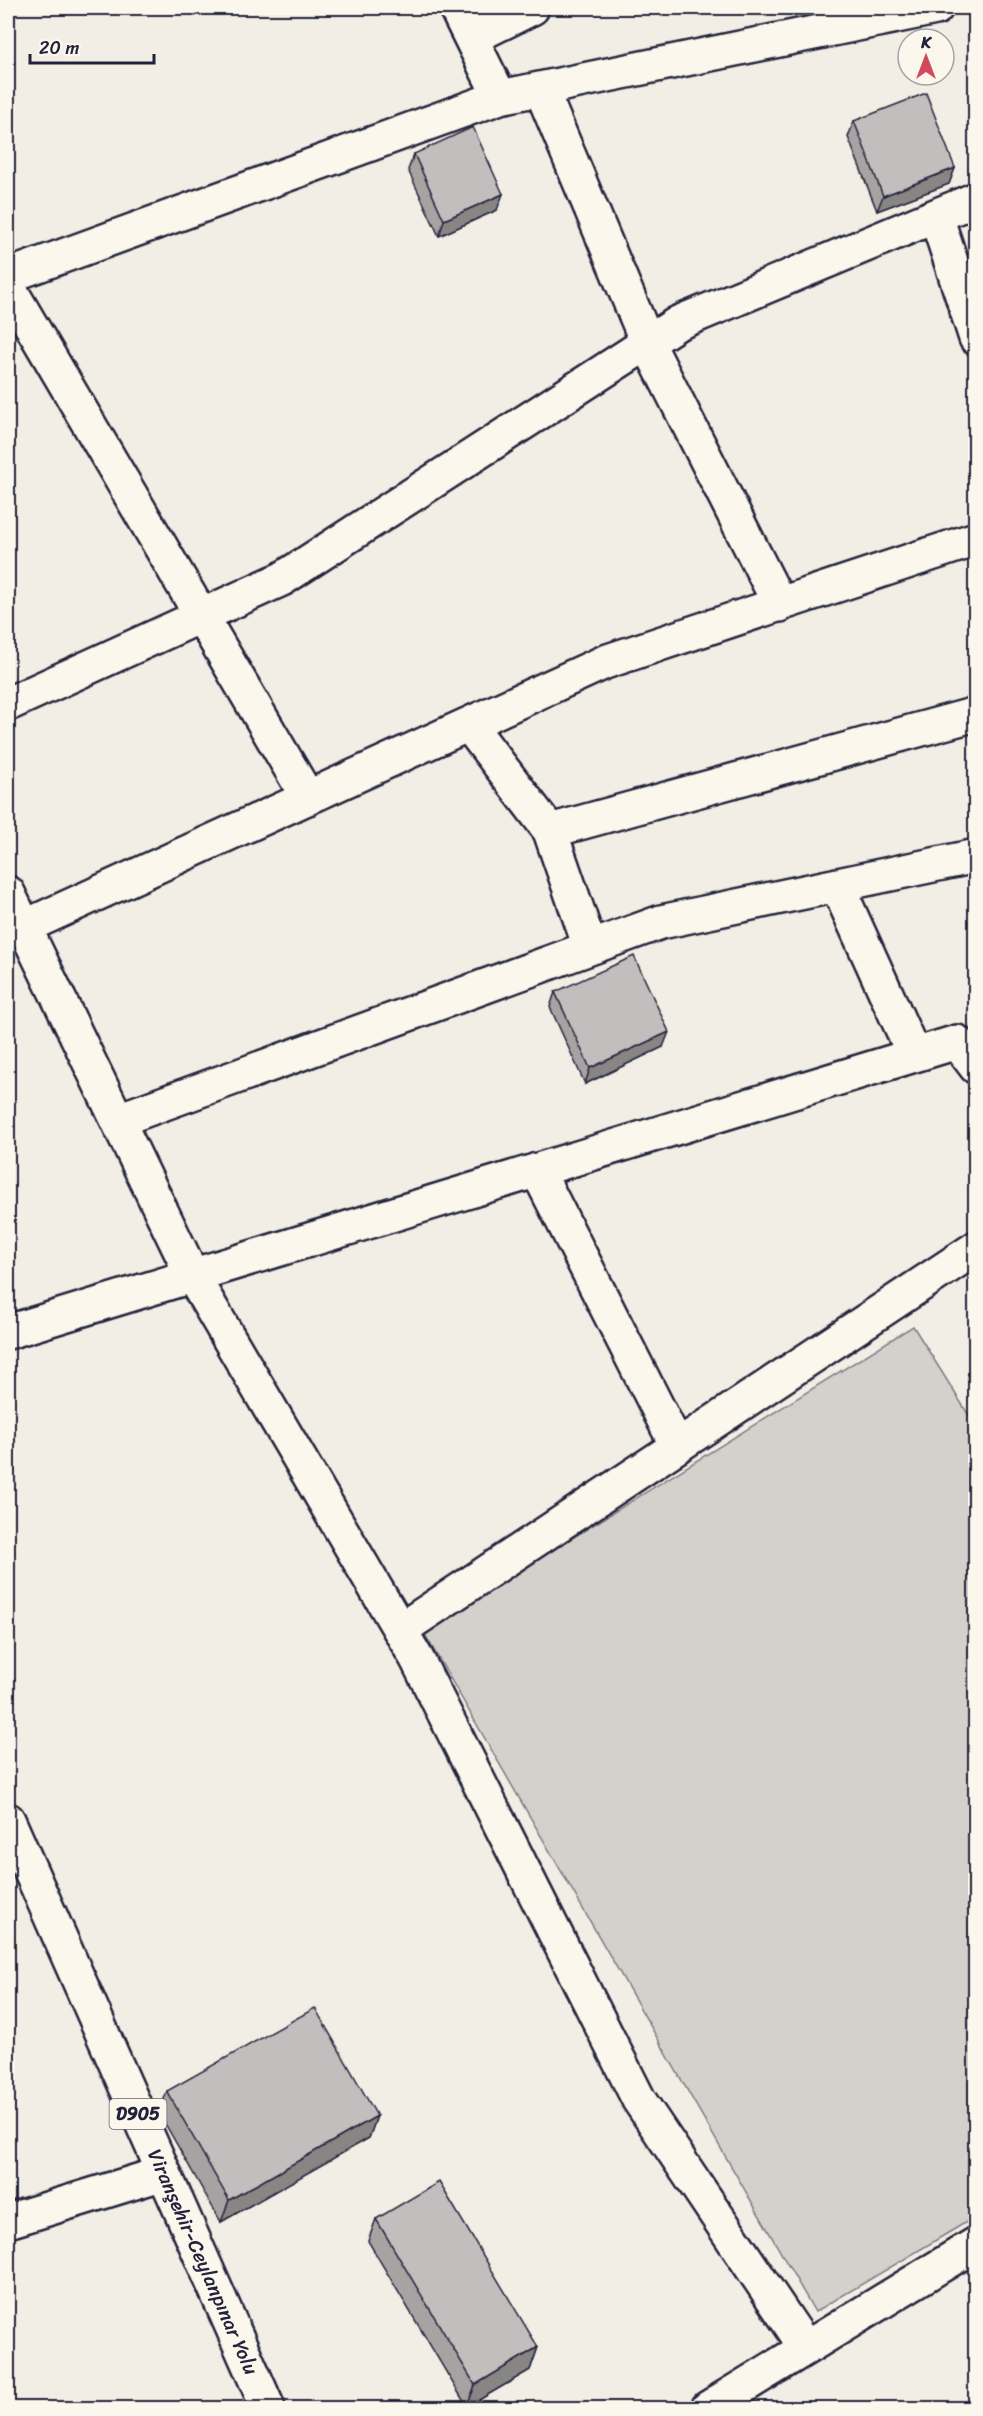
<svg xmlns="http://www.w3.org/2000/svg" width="983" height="2416" font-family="Sriracha,sans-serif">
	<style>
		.green { fill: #d4d1cc; stroke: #7b7a84; stroke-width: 1.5 }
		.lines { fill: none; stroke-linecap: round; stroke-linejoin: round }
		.minor-casing { stroke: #22223b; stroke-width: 38 }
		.primary-casing { stroke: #22223b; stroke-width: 38 }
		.minor { stroke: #fbf7ec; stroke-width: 33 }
		.primary { stroke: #fbf7ec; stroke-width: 33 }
		.wall { fill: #a7a3a3; stroke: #22223b; stroke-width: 1.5 }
		.shaded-wall { fill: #888585; stroke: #22223b; stroke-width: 1.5 }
		.building { fill: #c2bebe; stroke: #22223b; stroke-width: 1.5 }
		.labels { text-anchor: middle; stroke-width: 4.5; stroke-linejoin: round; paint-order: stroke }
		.shield { fill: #fbf7ec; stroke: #636270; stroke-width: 1.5 }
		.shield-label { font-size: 18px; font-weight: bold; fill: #22223b }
		.street-label { font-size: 20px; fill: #22223b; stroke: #fbf7ec }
	</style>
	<rect width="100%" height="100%" fill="#f2eee5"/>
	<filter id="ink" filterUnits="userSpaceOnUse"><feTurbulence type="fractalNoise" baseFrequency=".0167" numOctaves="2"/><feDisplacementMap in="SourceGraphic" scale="12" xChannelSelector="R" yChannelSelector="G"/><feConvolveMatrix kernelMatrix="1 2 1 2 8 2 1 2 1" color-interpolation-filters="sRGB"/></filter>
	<g filter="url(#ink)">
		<!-- green -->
		<path class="green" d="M913,1326l62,99v792l-160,95 -392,-681z"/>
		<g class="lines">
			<!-- minor casing -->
			<g class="minor-casing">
				<path id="minor" d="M456,8l44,89
					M471,38l61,-30
					M541,89l106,253 133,263
					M936,216l40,122
					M8,276l492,-179 436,-89
					M8,286l300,512
					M8,704l274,-125 396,-256 298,-124
					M469,725l81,106 40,116
					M550,831l426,-117
					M837,885l77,170
					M8,893l185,384 224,382 222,441 167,248
					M24,927l581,-265 371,-123
					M118,1120l543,-198 315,-66
					M537,1170l140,276
					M8,1332l949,-290 19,25
					M400,1630l576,-382
					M8,2221l156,-48
					M708,2408l268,-164"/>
			</g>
			<!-- primary casing -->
			<g class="primary-casing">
				<g id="primary">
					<path id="s1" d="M8,1820l260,588"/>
				</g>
			</g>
			<!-- minor -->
			<use href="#minor" class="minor"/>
			<!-- primary -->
			<use href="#primary" class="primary"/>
		</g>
		<!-- wall -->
		<path class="wall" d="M854,121l101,47 -6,16 -72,27 -29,-74z
			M414,154l83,56 -58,26 -31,-66z
			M555,992l108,55 -78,37 -35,-77z
			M167,2091l210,25 -8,22 -148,84 -62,-109z
			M376,2219l162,128 -8,23 -63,37 -99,-166z"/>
		<!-- shaded-wall -->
		<path class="shaded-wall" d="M955,168l-6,16 -72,27 6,-15z
			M503,194l-6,16 -58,26 5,-16z
			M669,1032l-6,15 -78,37 5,-16z
			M377,2116l-8,22 -148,84 8,-22z
			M538,2347l-8,23 -63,37 8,-22z"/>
		<!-- building -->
		<path class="building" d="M926,93l29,75 -72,28 -29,-75z
			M473,127l30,67 -59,26 -30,-66z
			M634,956l35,76 -79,36 -35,-76z
			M315,2008l62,108 -148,84 -62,-109z
			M439,2182l99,165 -63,38 -99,-166z"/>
	</g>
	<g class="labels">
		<!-- shield labels -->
		<rect class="shield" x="109.5" y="2099" width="57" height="30" rx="4.5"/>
		<g class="shield-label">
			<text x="138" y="2120">D905</text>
		</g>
		<!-- street labels -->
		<g class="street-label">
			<text dy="7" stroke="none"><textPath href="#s1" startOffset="483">Viranşehir-Ceylanpınar Yolu</textPath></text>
		</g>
	</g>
	<!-- margin -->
	<rect width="983" height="2416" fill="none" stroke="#fbf7ec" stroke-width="30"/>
	<rect x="15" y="15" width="953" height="2386" fill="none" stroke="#22223b" stroke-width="2" filter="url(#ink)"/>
	<!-- north arrow -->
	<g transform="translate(926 57)"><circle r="28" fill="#fbf7ec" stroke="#a4a2a5" stroke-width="1.5"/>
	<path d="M0-4.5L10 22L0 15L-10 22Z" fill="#d1495b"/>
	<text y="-9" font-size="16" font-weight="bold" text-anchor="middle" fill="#22223b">K</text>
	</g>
	<!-- scale -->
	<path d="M30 54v9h124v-9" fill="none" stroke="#22223b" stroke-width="3"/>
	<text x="39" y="54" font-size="18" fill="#22223b" stroke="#fbf7ec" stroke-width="4.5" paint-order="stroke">20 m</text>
</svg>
